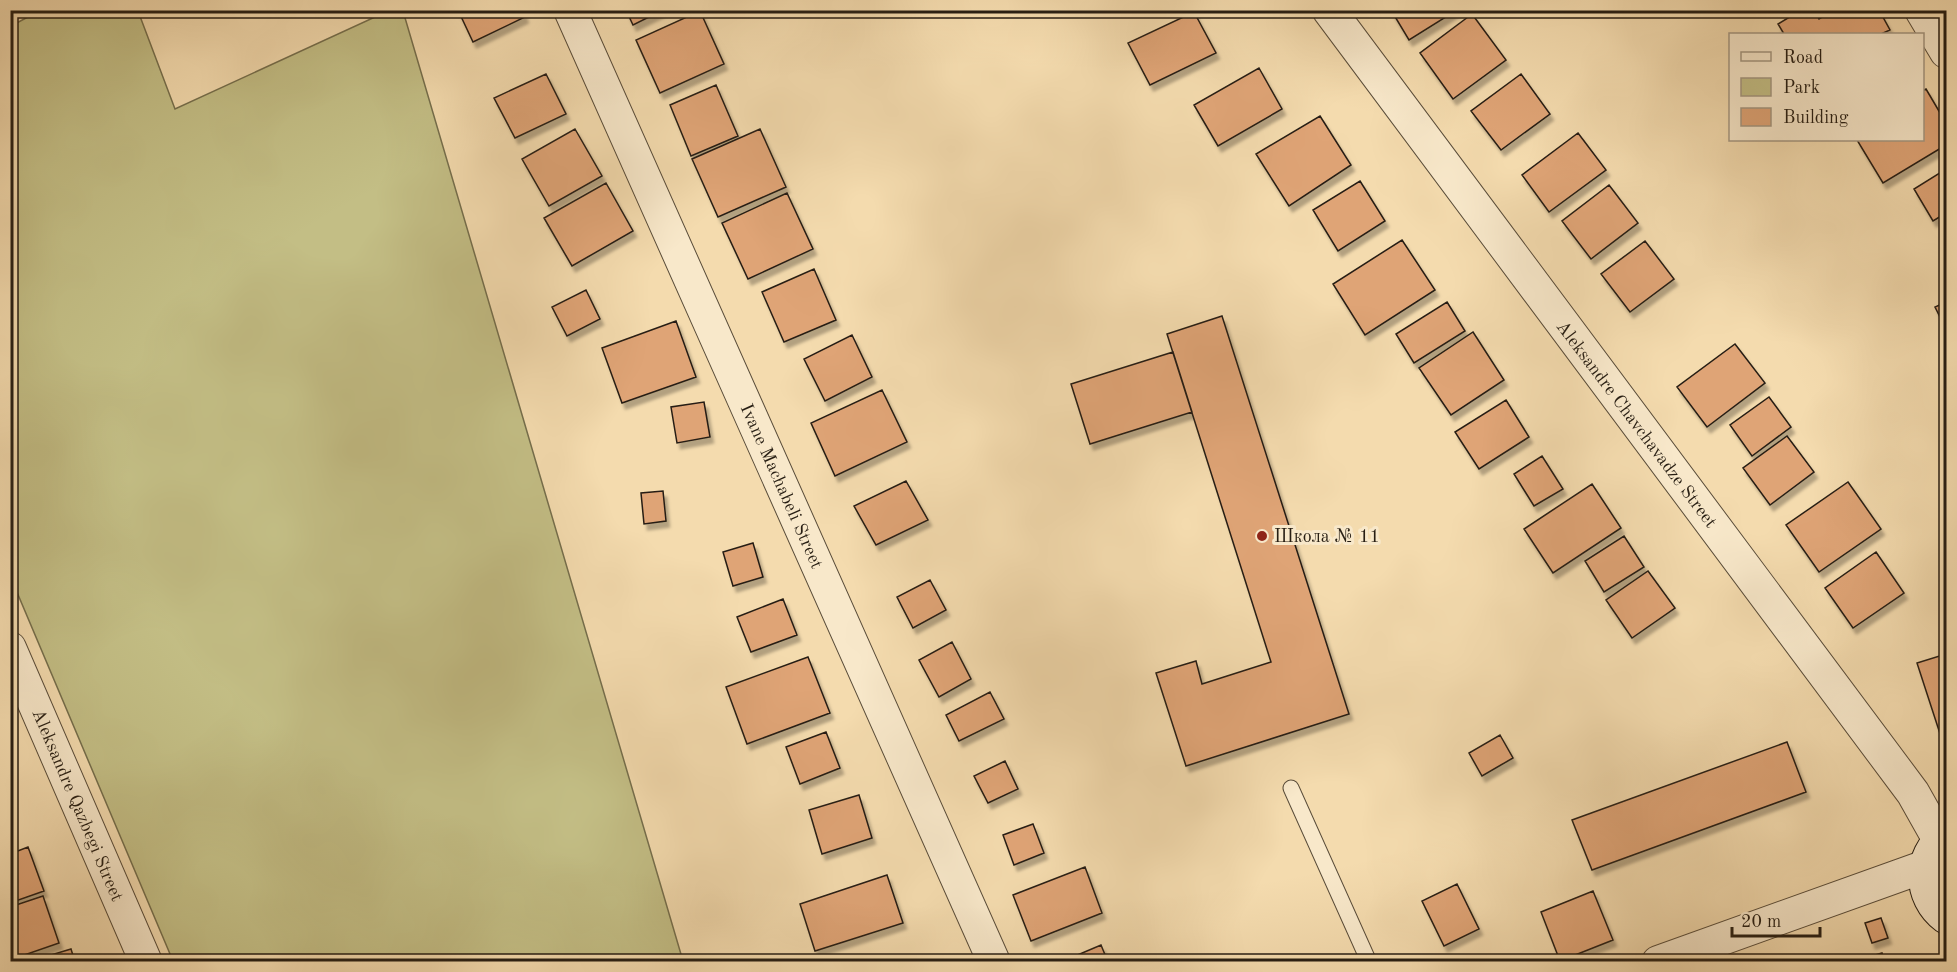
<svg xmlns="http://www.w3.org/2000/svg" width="1957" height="972" font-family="'Old Standard TT',serif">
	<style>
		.green { fill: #c3be85; stroke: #756e4c; stroke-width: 1.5 }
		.building { fill: #dfa476; stroke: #271e13; stroke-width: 1.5; filter: url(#shadow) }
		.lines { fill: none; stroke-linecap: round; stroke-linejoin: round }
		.service-casing { stroke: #5a4d3a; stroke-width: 17 }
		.minor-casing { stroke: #5a4d3a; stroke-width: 34 }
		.tertiary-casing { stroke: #5a4d3a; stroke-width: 35 }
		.secondary-casing { stroke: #271e13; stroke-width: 35 }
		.service { stroke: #f8e8ca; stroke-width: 15 }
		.minor { stroke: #f8e8ca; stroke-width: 32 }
		.tertiary { stroke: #f8e8ca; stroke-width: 33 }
		.secondary { stroke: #f8e8ca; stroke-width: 33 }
		.poi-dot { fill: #8f2418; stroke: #f8e8ca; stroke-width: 2 }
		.labels { text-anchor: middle; stroke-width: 6; stroke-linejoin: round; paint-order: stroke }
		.street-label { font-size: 18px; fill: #271e13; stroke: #f8e8ca }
		.poi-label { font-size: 18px; fill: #271e13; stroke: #f8e8ca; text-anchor: start }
	</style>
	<defs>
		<filter id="shadow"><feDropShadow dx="3.5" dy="6" stdDeviation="1.5" flood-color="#0004"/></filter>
	</defs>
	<rect width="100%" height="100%" fill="#f4dbae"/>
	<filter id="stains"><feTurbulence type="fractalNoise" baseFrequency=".00333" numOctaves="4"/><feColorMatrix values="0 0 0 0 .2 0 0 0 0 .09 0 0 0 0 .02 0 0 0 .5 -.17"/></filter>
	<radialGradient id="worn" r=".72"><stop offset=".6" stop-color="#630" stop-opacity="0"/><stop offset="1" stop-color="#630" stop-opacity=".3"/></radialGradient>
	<!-- green -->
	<path class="green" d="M41,10l97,1 37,98 213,-98h15l280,950h-510l-162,-383v-552z"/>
	<!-- building -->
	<path class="building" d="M458,10h64l3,7 -52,25z
		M626,10h37l-30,15z
		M1391,10h66l-48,30z
		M1801,10h13l5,9 15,-9h45l11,20 -9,4h-97l-6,-10z
		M700,11l24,53 -64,29 -24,-53z
		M1194,12l22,41 -66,32 -22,-42z
		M1472,14l34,46 -53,39 -33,-46z
		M1259,68l23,41 -64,37 -24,-41z
		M546,74l20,40 -51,24 -21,-40z
		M1521,74l29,40 -49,36 -30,-39z
		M716,85l22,51 -47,20 -21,-51z
		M1926,89l20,34v22l-63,38 -26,-43h65v-49z
		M1320,116l31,49 -62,41 -33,-52z
		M575,129l27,47 -53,30 -27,-47z
		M760,129l26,58 -68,30 -26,-58z
		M1578,133l28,37 -57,42 -27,-37z
		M1946,169v44l-13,8 -19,-32z
		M1360,181l25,40 -47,30 -25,-41z
		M606,183l27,48 -61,35 -28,-48z
		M1609,185l29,38 -47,36 -29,-38z
		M787,193l26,56 -65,30 -26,-56z
		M1402,240l33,50 -70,45 -32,-51z
		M1645,241l29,38 -44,33 -29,-38z
		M814,269l22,51 -52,22 -22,-50z
		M586,290l14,29 -33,17 -15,-29z
		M1447,302l18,29 -51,32 -18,-29z
		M1946,302v27l-11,-22z
		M1222,316l127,398 -163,52 -30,-93 40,-12 6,23 69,-22 -104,-328z
		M676,321l20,56 -74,26 -20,-55z
		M1473,332l31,48 -53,35 -32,-47z
		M852,335l20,42 -47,24 -21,-42z
		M1735,344l30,39 -58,44 -30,-40z
		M1173,352l19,60 -102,32 -19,-60z
		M882,390l25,52 -72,34 -24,-53z
		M1769,397l22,30 -39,29 -22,-31z
		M1506,400l23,37 -50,32 -24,-37z
		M704,402l6,35 -33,6 -6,-36z
		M1787,436l27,36 -44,33 -27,-37z
		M1542,456l21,33 -29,17 -20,-32z
		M906,481l22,39 -52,25 -22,-39z
		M1848,482l33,47 -62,43 -33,-47z
		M1592,484l29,44 -68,45 -29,-44z
		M663,491l3,30 -22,3 -3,-31z
		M1624,536l20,31 -40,25 -19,-31z
		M753,543l10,34 -30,9 -10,-34z
		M1876,552l28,41 -51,35 -28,-40z
		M1648,571l27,37 -43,30 -26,-38z
		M930,580l16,30 -33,18 -16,-31z
		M783,599l14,36 -46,17 -14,-35z
		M952,642l19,37 -32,18 -20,-37z
		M1946,654v91l-2,1 -27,-83z
		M808,657l22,56 -83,31 -21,-57z
		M990,692l14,27 -45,22 -13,-26z
		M826,732l14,36 -40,16 -14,-37z
		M1500,735l13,23 -31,18 -13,-23z
		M1787,742l19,50 -214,78 -20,-50z
		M1005,761l13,28 -30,14 -14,-27z
		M859,795l13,43 -50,16 -13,-44z
		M1033,824l11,29 -30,12 -11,-30z
		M28,847l16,44 -34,12v-49z
		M1085,867l17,46 -71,28 -18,-46z
		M887,875l16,48 -88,28 -15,-47z
		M1457,884l22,45 -35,17 -22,-45z
		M1593,891l20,49 -53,21 -19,-49z
		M43,896l16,47 -49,17v-53z
		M1881,918l7,20 -16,5 -7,-20z
		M1101,945l7,17h-47z
		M71,949l4,13h-33l-1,-4z
		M1882,953l3,9h-33z
		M1260,955l2,7h-24z"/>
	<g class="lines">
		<!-- service casing -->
		<g class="service-casing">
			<path id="service" d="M1291,788l78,174"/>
		</g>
		<!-- minor casing -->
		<g class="minor-casing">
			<path id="minor" d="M570,10l424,952
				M1921,10l25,42
				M10,648l136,314
				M1658,962l268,-96"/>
		</g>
		<!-- tertiary casing -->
		<g class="tertiary-casing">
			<path id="tertiary" d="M1329,10l584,783 27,48"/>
		</g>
		<!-- secondary casing -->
		<g class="secondary-casing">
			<path id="secondary" d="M1946,836c-28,20 -27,61 0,81"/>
		</g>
		<!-- service -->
		<use href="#service" class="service"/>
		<!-- minor -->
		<use href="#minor" class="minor"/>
		<!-- tertiary -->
		<use href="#tertiary" class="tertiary"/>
		<!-- secondary -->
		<use href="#secondary" class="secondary"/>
	</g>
	<!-- markers -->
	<circle class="poi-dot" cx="1262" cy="536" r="6"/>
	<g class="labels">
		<!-- street labels -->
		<g class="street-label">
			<text transform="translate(1637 424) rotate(53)" y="6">Aleksandre Chavchavadze Street</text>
			<text transform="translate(782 486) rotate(66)" y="6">Ivane Machabeli Street</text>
			<text transform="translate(78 805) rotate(67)" y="6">Aleksandre Qazbegi Street</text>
		</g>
		<!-- poi labels -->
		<g class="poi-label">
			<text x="1274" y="542">Школа № 11</text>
		</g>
	</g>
	<!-- margin -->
	<rect width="1957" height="972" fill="none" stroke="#f4dbae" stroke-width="36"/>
	<rect x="12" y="12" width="1933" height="948" fill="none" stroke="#271e13" stroke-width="3"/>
	<rect x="18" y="18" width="1921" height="936" fill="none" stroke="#271e13" stroke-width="1.5"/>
	<!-- legend -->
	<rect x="1729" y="33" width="195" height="108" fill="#f8e8ca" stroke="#a49781" stroke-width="1.5"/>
	<rect x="1741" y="52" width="30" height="9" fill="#f8e8ca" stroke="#a49781" stroke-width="1.5"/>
	<text x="1783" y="63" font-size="18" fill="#271e13">Road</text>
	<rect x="1741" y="78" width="30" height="18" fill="#c3be85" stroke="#a49781" stroke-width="1.5"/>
	<text x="1783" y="93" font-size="18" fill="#271e13">Park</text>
	<rect x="1741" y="108" width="30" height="18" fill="#dfa476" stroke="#a49781" stroke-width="1.5"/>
	<text x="1783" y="123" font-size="18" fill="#271e13">Building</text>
	<!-- scale -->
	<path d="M1732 927v9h88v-9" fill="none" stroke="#271e13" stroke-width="3"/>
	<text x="1741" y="927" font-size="18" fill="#271e13" stroke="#f8e8ca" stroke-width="4.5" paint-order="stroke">20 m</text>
	<rect width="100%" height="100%" filter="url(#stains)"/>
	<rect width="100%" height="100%" fill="url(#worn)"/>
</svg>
